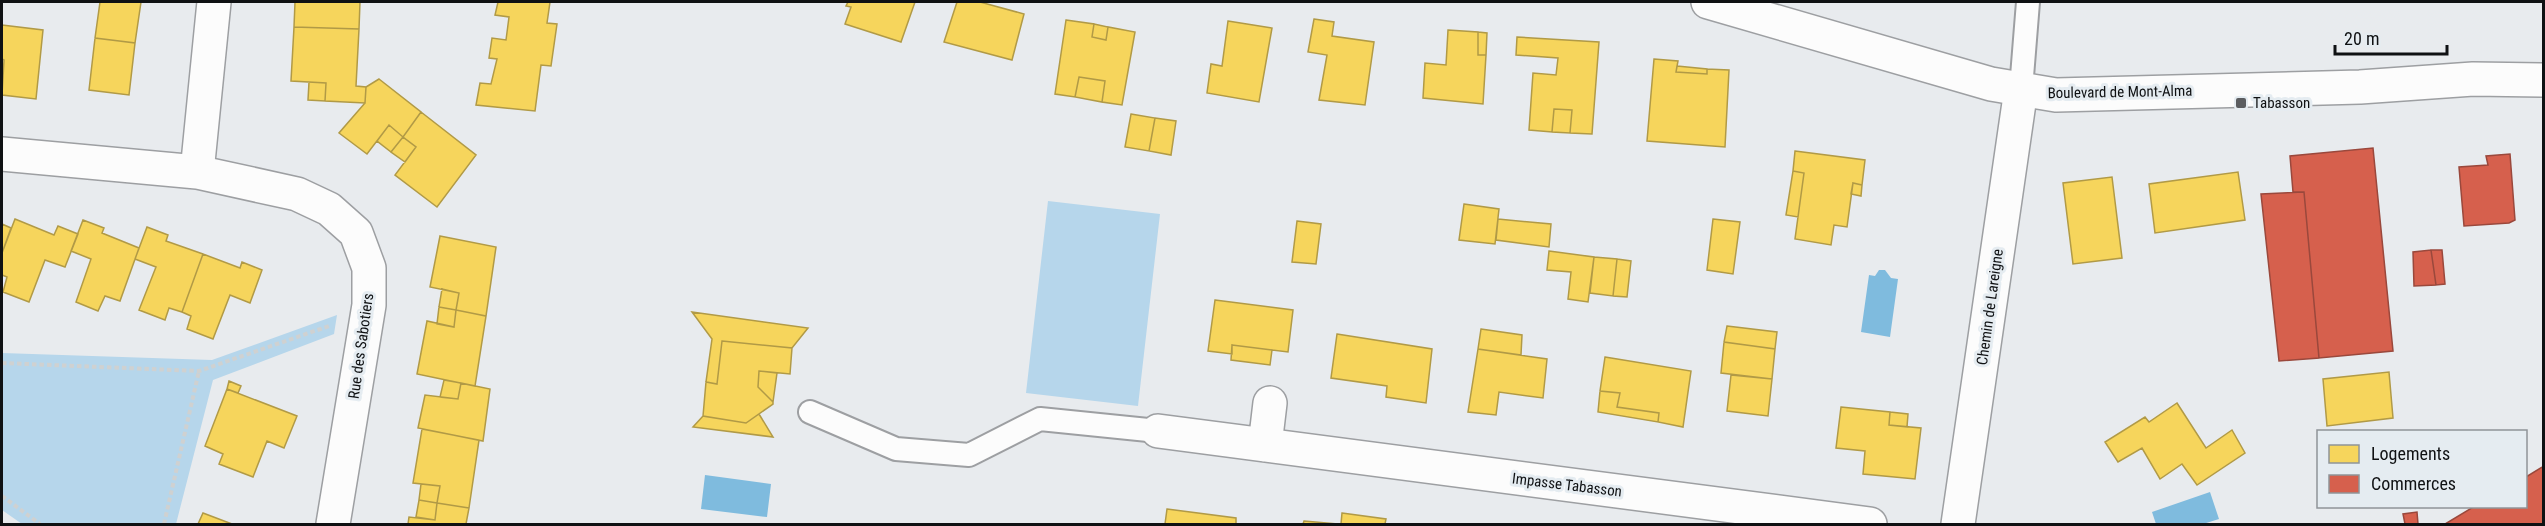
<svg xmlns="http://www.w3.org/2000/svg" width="2545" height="526" font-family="'Roboto Condensed',sans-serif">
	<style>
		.green { fill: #b6d6eb }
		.water { fill: #7fbbde }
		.homes { fill: #f6d55c; stroke: #b19a46; stroke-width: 1.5 }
		.shops { fill: #d6604d; stroke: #9a483c; stroke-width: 1.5 }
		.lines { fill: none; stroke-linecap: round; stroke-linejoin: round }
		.service-casing { stroke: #9d9fa2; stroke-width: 26 }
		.minor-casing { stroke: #9d9fa2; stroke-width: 36 }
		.tertiary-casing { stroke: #9d9fa2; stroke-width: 36 }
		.path { stroke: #cfd1d1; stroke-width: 4; stroke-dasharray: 4.5 3; stroke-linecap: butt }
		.service { stroke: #fcfcfc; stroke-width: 22 }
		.minor { stroke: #fcfcfc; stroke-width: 33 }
		.tertiary { stroke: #fcfcfc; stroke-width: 33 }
		.poi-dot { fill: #5b5d60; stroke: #e5ecf1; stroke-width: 2 }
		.labels { text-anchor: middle; stroke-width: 6; stroke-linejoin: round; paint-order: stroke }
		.street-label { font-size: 15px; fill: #0f1113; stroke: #e5ecf1 }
		.poi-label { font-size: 15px; fill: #0f1113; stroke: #e5ecf1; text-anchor: start }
	</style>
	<rect width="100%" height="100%" fill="#e8ebee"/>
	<!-- green -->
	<path class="green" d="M1048,201l112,13 -22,192 -112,-13z
		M337,315l-3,19 -121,46 -37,144h-154l-20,-14v-157l210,7z"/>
	<!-- water -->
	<path class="water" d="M1879,270h6l6,8 7,1 -8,58 -29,-5 8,-57 6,1z
		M705,475l66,9 -4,33 -66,-8z
		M2210,492l9,27 -16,5h-47l-4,-12z"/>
	<!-- homes -->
	<path class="homes" d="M100,2h41l-6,41 -40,-5z
		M295,2h65l-1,27 -65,-2z
		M498,2h52l-3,21 10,1 -6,42 -10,-1 -6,46 -59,-6 4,-22 11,1 6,-25 -8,-1 3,-20 14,2 3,-23 -14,-2z
		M848,2h67l-14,40 -56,-18 6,-17 -5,-1z
		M957,2h23l44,12 -12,46 -68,-18z
		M1314,19l20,3 -2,14 42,6 -9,63 -46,-5 8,-45 -19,-3z
		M1066,20l28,4 -2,13 14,3 2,-13 27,5 -13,73 -20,-3 3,-21 -26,-4 -4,20 -20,-3z
		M1228,21l44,7 -13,74 -52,-9 4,-29 11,2z
		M1094,24l14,3 -2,13 -14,-3z
		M2,25l41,5 -7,69 -34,-4 2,-35 -2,-1z
		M294,27l65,2 -3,57 10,1 -1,16 -40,-2 1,-18 -35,-2z
		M1448,30l30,2v23h8l-3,49 -60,-6 2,-35 21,2z
		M1478,32l9,1 -1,22h-8z
		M1517,37l82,5 -7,92 -22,-1 2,-23 -18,-1 -2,23 -23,-2 4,-57 23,2 2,-17 -42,-3z
		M95,38l40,5 -6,52 -40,-5z
		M1654,59l24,2 -2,11 31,2v-5l22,1 -4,77 -78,-6z
		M1677,66l30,3v5l-31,-2z
		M1079,77l26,4 -3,21 -27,-5z
		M379,79l42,33 -18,25 -14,-12 -22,29 -28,-21 26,-30 1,-16z
		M309,82l17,1 -1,18 -17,-1z
		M1554,109l18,1 -2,23 -18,-1z
		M421,112l55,43 -39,52 -42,-32 21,-28 -13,-10z
		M1131,114l24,4 -6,33 -24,-4z
		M1155,118l21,3 -5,34 -22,-4z
		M389,125l14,12 -12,15 -14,-11z
		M403,137l13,10 -11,15 -14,-10z
		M1795,151l70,9 -3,25 -9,-2 -6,44 -13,-2 -3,20 -36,-6 9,-66 -11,-2z
		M1793,171l11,2 -6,44 -12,-2z
		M2238,172l7,48 -90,13 -6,-49z
		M2112,177l10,81 -49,6 -10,-81z
		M1853,183l9,2 -1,11 -10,-2z
		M1464,204l35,5 -4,35 -36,-4z
		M15,219l39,16 4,-9 20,8 -13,33 -20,-7 -16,42 -26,-10 4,-15 -5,-2v-22z
		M1498,219l53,5 -2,23 -53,-7z
		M1713,219l27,3 -7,52 -26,-4z
		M83,220l21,8 -2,5 37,15 -19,53 -15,-5 -7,15 -22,-9 15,-43 -20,-8z
		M1297,221l24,3 -5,40 -24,-2z
		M2,224l9,4 -9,25z
		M147,227l21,8 -2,6 37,13 -21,58 -13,-4 -4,12 -26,-10 17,-43 -21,-8z
		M440,236l56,11 -10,69 -30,-6 3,-17 -29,-6z
		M1549,251l45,6 -6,45 -20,-3 3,-27 -24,-2z
		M203,254l37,14 2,-6 20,8 -12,33 -20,-8 -17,44 -26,-10 4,-13 -9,-4z
		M1594,257l23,2 -4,37 -23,-3z
		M1617,259l14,2 -4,36 -14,-1z
		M442,289l17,4 -3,17 -17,-3z
		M1215,300l78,10 -5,42 -56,-7v9l-24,-3z
		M439,307l17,3 -2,17 -17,-3z
		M456,310l30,6 -11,70 -58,-12 10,-53 27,6z
		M692,312l116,16 -16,20 -70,-7 -5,43 -11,-2 6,-43z
		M1727,326l50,6 -2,17 -51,-7z
		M1481,329l41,6 -1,20 -43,-6z
		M1337,334l95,15 -6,54 -40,-6 1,-11 -56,-8z
		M722,341l70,7 -2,26 -31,-3 -1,16 15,15v2l-27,19 -43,-7 3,-34 11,2z
		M1724,342l51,7 -3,30 -51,-6z
		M1232,345l40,5 -2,15 -39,-5z
		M1478,349l69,10 -4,39 -44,-6 -3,23 -28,-3z
		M1605,357l86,14 -8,56 -25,-5 1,-9 -42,-6 3,-14 -20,-2z
		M759,371l18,2 -4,29 -15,-15z
		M2389,372l4,46 -66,8 -4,-47z
		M1731,375l41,4 -4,37 -41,-5z
		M444,380l17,3 -3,16 -18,-2z
		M229,381l12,5 -3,7 -11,-4z
		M461,383l29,6 -7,52 -65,-13 7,-33 33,4z
		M227,389l70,27 -13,32 -17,-7 -14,36 -34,-13 4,-10 -18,-8z
		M1600,391l20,2 -3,14 42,6 -1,9 -60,-10z
		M2177,403l29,45 26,-18 13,23 -48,32 -15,-21 -22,15 -18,-31 -24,14 -13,-20 40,-25 4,5z
		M1841,407l49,5 -1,13 32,3 -6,51 -52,-5 2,-23 -29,-3z
		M1890,412l18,2 -1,13 -18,-2z
		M759,414l14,23 -80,-10 10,-11 43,7z
		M422,429l57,11 -10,68 -32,-5 3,-17 -27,-3z
		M421,484l19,2 -3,17 -18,-3z
		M419,500l18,3 -2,17 -19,-3z
		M437,503l32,5 -3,16h-58l1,-7 26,3z
		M1167,509l69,9v6h-71z
		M203,513l29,11h-34z
		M1342,513l44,6 -1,5h-44z
		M1304,521l34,3h-35z"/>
	<!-- shops -->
	<path class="shops" d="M2373,148l20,203 -74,7 -15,-166h-11l-3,-36z
		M2510,154l5,66 -6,3 -45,3 -5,-59 29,-2 -2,-9z
		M2304,192l15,166 -40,3 -18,-167z
		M2431,250h11l3,34 -9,1z
		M2431,250l5,35 -22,1 -1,-34z
		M2544,466v58h-99l30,-18h51v-29z
		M2417,512l1,12h-13l-2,-10z"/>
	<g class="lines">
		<!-- service casing -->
		<g class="service-casing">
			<path id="service" d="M2021,89l7,-87
				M810,412l86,37 73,6 71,-36 118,12"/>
		</g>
		<!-- minor casing -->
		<g class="minor-casing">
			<path id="minor" d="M2,154l195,18 100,22 32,15 27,24 13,35v37l-36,219
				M197,172l17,-170
				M1158,431l712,93
				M1265,445l5,-42
				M1958,524l63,-435"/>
		</g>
		<!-- tertiary casing -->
		<g class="tertiary-casing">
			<path id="tertiary" d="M1708,2l283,82 65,11 304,-8 113,-8 71,1"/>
		</g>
		<!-- path -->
		<path class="path" d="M2,363l197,8 130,-45
			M2,496l38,28
			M164,524l35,-153"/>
		<!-- service -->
		<use href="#service" class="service"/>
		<!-- minor -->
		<use href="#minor" class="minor"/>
		<!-- tertiary -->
		<use href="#tertiary" class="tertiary"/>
	</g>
	<!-- markers -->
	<rect class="poi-dot" x="2235" y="97" width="12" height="12" rx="3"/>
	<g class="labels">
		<!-- street labels -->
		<g class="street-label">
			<text transform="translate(2120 92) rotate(-1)" y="5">Boulevard de Mont-Alma</text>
			<text transform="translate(1990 307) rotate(-82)" y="5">Chemin de Lareigne</text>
			<text transform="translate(361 346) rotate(-82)" y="5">Rue des Sabotiers</text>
			<text transform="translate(1567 485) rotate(7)" y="5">Impasse Tabasson</text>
		</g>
		<!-- poi labels -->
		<g class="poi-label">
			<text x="2253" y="108">Tabasson</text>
		</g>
	</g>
	<!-- border -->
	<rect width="2545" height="526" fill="none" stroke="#0f1113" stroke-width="6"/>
	<!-- legend -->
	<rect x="2317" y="430" width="210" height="78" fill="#e5ecf1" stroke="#8f9498" stroke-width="1.5"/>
	<rect x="2329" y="445" width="30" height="18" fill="#f6d55c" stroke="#8f9498" stroke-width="1.5"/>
	<text x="2371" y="460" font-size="18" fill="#0f1113">Logements</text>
	<rect x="2329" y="475" width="30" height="18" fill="#d6604d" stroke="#8f9498" stroke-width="1.5"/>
	<text x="2371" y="490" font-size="18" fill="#0f1113">Commerces</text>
	<!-- scale -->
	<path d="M2335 45v9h112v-9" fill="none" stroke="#0f1113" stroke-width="3"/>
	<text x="2344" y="45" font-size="18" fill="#0f1113" stroke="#e5ecf1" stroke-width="4.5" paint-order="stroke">20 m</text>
</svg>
